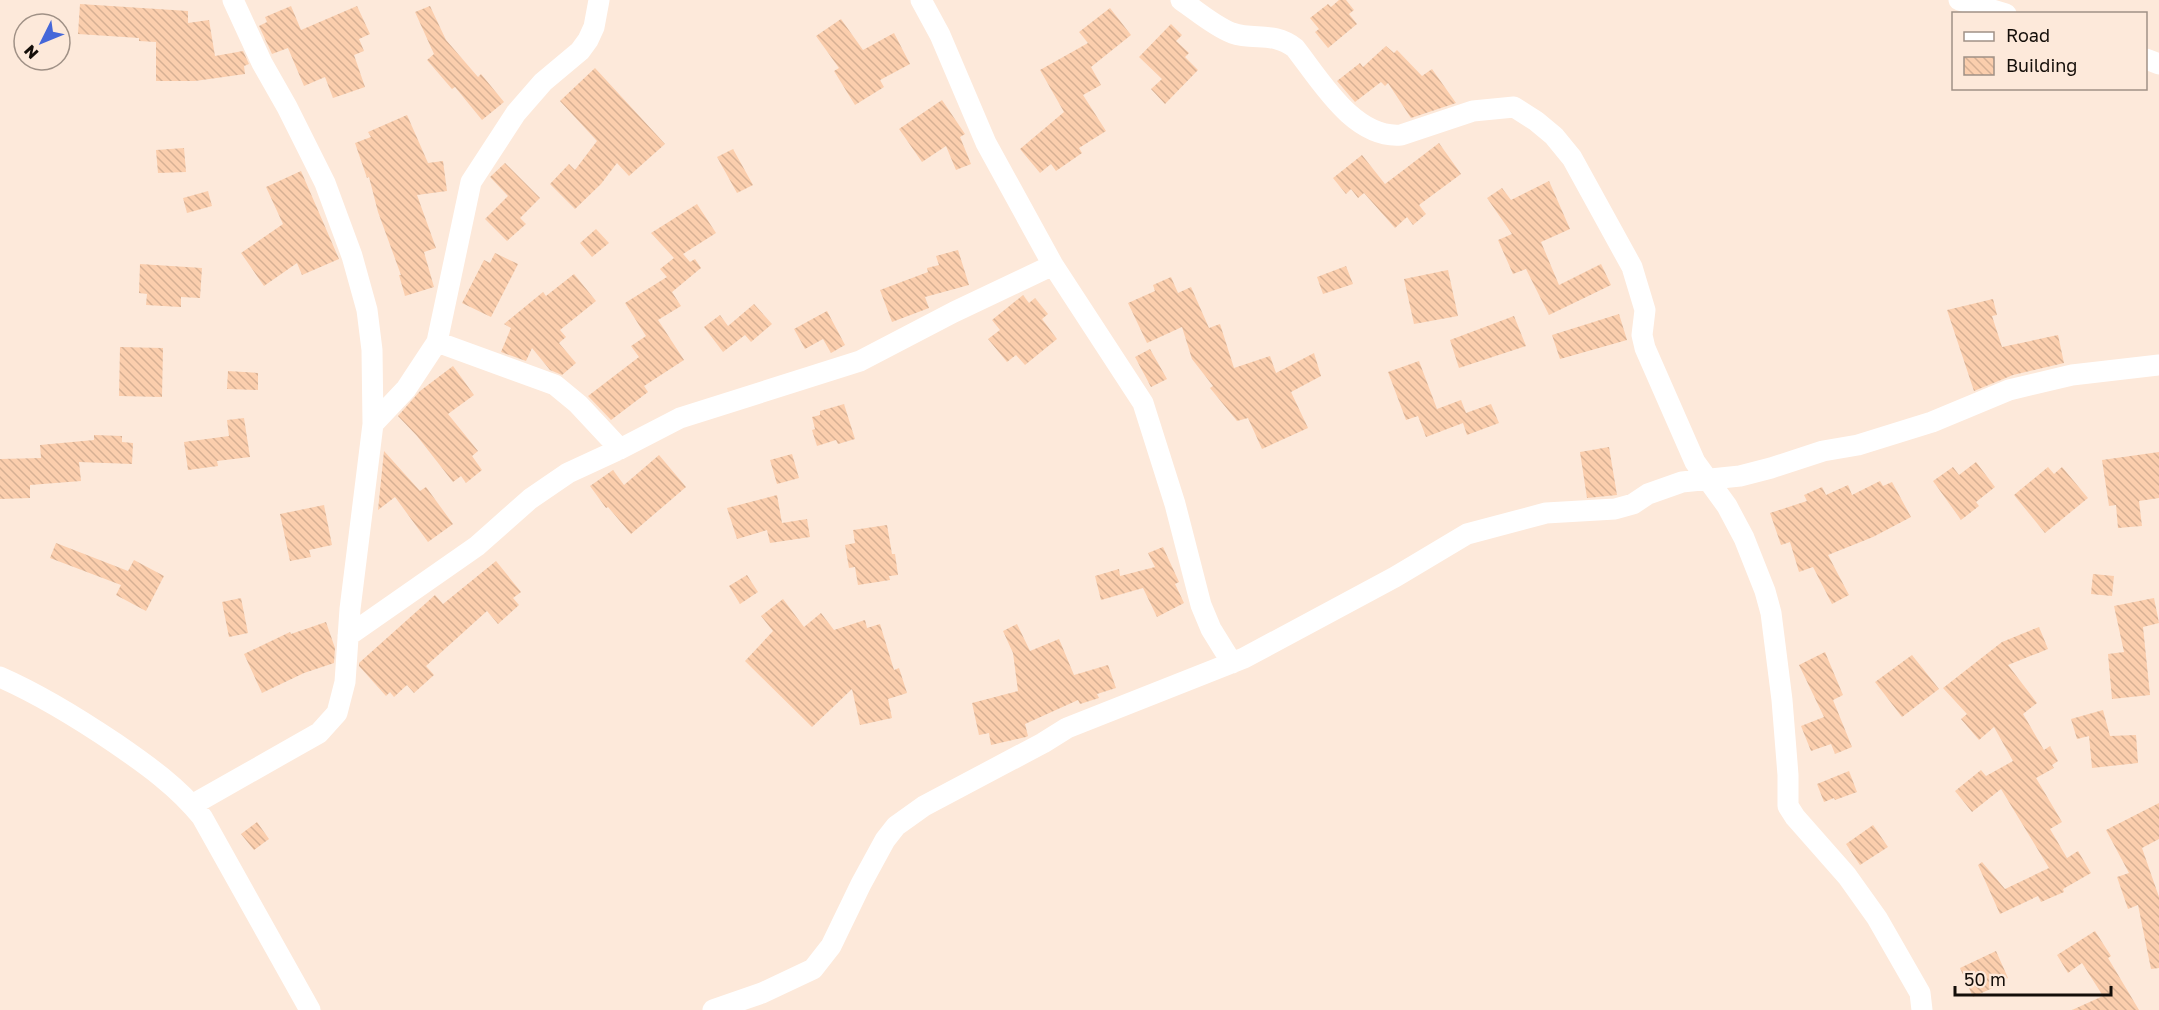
<svg xmlns="http://www.w3.org/2000/svg" width="2159" height="1010" font-family="'Golos Text',sans-serif">
	<style>
		.building { fill: url(#building-back-hatch) }
		.lines { fill: none; stroke-linecap: round; stroke-linejoin: round }
		.street { stroke: #fff; stroke-width: 21 }
	</style>
	<defs>
		<pattern id="building-back-hatch" width="6" height="6" patternUnits="userSpaceOnUse" patternTransform="scale(1.5)"><rect width="6" height="6" fill="#fbcead"/><path d="M-1 5l2 2M0 0l6 6M5-1l2 2" fill="none" stroke="#d6b094"/></pattern>
	</defs>
	<rect width="100%" height="100%" fill="#fde9da"/>
	<!-- building -->
	<path class="building" d="M1339,0h7l8,10 -5,4 8,10 -29,24 -13,-16 4,-3 -9,-11 18,-14 3,3z
		M80,4l108,7v12l21,-3 6,36 28,-5 6,13 -5,2 1,8 -50,7h-39v-39l-17,-1v-3l-61,-4z
		M291,6l10,24 56,-24 13,28 -11,5 5,12 -10,4 11,32 -32,11 -8,-21 -21,9 -16,-38 -16,6 -13,-28 8,-4 -2,-5z
		M430,6l16,34 32,37 3,-3 23,28 -22,18 -27,-33 -3,2 -25,-29 7,-6 -19,-42z
		M1110,8l21,27 -40,32 10,18 -18,10 23,36 -27,17 3,5 -26,18 -5,-7 -11,9 -20,-24 44,-37 -24,-42 48,-27 -9,-11z
		M841,19l22,31 31,-17 16,31 -30,16 4,7 -29,18 -21,-34 5,-3 -23,-32z
		M1171,24l11,11 -6,6 13,12 -4,4 13,13 -33,34 -14,-15 11,-10 -23,-22z
		M1386,46l8,7 3,-3 25,26 10,-7 24,34 -45,15 -23,-35 -3,3 -4,-4 -26,20 -18,-21 23,-18 3,4z
		M595,68l70,76 -36,32 -12,-13 -16,21 -26,25 -25,-25 19,-20 6,6 22,-29 -37,-40z
		M942,100l23,34 -5,3 11,27 -15,6 -10,-24 -24,16 -23,-33z
		M407,115l21,48 15,-2 4,30 -30,4 19,53 -12,4 10,35 -29,9 -6,-21h2l-23,-63 -9,-35 -2,1 -12,-35 16,-6 -3,-5z
		M1439,143l22,31 -42,31 7,9 -13,11 -6,-8 -12,11 -31,-35 -6,5 -7,-9 -5,5 -13,-16 29,-23 23,29z
		M184,148l2,24 -28,1 -2,-23z
		M733,149l20,36 -16,8 -20,-36z
		M505,163l35,35 -20,20 6,6 -19,17 -22,-22 23,-23 -18,-19z
		M301,171l38,88 -37,16 -5,-12 -33,23 -23,-33 42,-29 -17,-37z
		M1549,181l21,48 -29,13 18,43 42,-21 10,21 -62,30 -23,-46 -13,5 -15,-34 14,-6 -25,-36 15,-10 9,12z
		M208,191l4,15 -25,7 -4,-15z
		M697,204l19,29 -33,21 7,8 5,-3 6,9 -29,24 9,14 -23,14 26,40 -40,26 4,6 -37,28 -23,-24 51,-39 -8,-11 15,-10 -21,-33 42,-26 -7,-8 14,-11 -23,-25z
		M596,229l13,14 -17,14 -12,-14z
		M958,250l11,35 -44,12 4,11 -37,14 -12,-32 48,-18 -1,-4 12,-3 -3,-9z
		M495,253l23,11 -27,53 -29,-14 22,-43 6,3z
		M140,264l62,4 -2,30 -19,-1v10l-35,-2 1,-11 -8,-1z
		M1346,266l7,18 -30,10 -6,-17z
		M1448,270l10,46 -44,8 -10,-45z
		M574,274l22,27 -36,29 6,7 -7,6 17,20 -14,12 -12,-5 -18,-22 -6,13 -25,-9 10,-24 -7,-4 39,-32 3,4z
		M1171,277l7,16 13,-6 18,41 11,-4 14,44 36,-12 6,17 38,-20 7,23 -30,16 17,36 -46,21 -14,-31 -11,3 -27,-33 3,-2 -21,-27 -10,-32 -35,16 -19,-40 27,-12 -2,-6z
		M1023,295l6,8 6,-5 13,16 -6,5 15,20 -32,26 -9,-10 -9,7 -19,-23 12,-9 -8,-10z
		M1993,299l4,16 -5,1 10,31 56,-12 6,28 -51,12 -39,16 -27,-81z
		M754,304l18,20 -21,18 -6,-7 -22,17 -19,-25 16,-12 8,11z
		M827,311l18,34 -14,8 -8,-14 -18,10 -11,-20z
		M1619,314l8,26 -67,19 -8,-24z
		M1514,316l12,30 -67,22 -9,-28z
		M120,347l43,1 -1,49 -43,-1z
		M1150,349l17,30 -16,8 -16,-30z
		M1419,361l18,48 24,-9 5,13 25,-9 8,19 -32,12 -4,-12 -37,14 -8,-21 -12,4 -18,-48z
		M453,366l21,29 -26,19 30,37 -6,5 10,14 -16,13 -5,-7 -8,6 -36,-46 -19,-20 22,-25z
		M228,371l30,2v17l-31,-1z
		M844,404l11,35 -17,5 -2,-4 -19,6 -5,-16 3,-1 -3,-12 8,-2v-4z
		M244,418l6,39 -33,4 1,5 -30,4 -4,-28 45,-6 -2,-16z
		M94,435l28,1v6l11,1 -1,21 -53,-2 2,19 -51,4v13l-30,1v-40l41,-1 -1,-13 54,-5z
		M1609,447l8,48 -30,3 -7,-46z
		M384,451l36,40 6,-4 27,37 -25,18 -33,-45 -17,13z
		M2159,452v46l-20,3 3,25 -24,2 -2,-23 -7,1 -7,-46z
		M792,454l7,24 -22,6 -7,-24z
		M659,455l27,32 -55,47 -23,-27 -2,1 -16,-22 23,-16 11,15z
		M1976,462l19,25 -19,15 3,4 -18,14 -28,-39 20,-14 6,8z
		M2048,467l6,7 8,-7 26,31 -43,35 -31,-38z
		M1880,481l3,5 9,-4 19,35 -38,20 -45,18 21,40 -17,9 -19,-37 -14,5 -9,-30 -9,3 -11,-32 37,-12 -3,-6 18,-8 4,8 22,-10 4,10z
		M777,495l5,28 25,-4 3,18 -40,6 -3,-13 -30,9 -10,-31z
		M324,505l8,40 -23,5 2,7 -21,4 -10,-47z
		M887,525l5,29h3l3,21 -9,1 1,4 -32,5 -3,-18 -6,1 -4,-23 10,-2 -2,-13z
		M56,543l72,28 6,-11 30,16 -18,35 -30,-16 5,-10 -71,-27z
		M1163,547l16,35 -4,2 9,19 -27,14 -14,-29 -42,12 -6,-24 24,-7 1,7 35,-9 -7,-14z
		M496,561l25,31 -8,6 6,7 -21,19 -11,-13 -61,55 8,9 -20,18 -7,-8 -13,12 -4,-5 -4,4 -27,-30v-3l76,-68 8,9z
		M2093,574l21,2 -2,20 -21,-2z
		M747,575l11,17 -18,12 -11,-18z
		M241,598l7,35 -19,4 -7,-35z
		M2154,598l5,25 -16,4 7,68 -38,4 -4,-45 16,-2 -10,-46z
		M783,599l21,28 17,-14 13,17 31,-10 2,8 13,-4 14,46 5,-2 8,25 -19,6 4,19 -32,7 -8,-36 -40,38 -67,-66 28,-30 -12,-15z
		M326,622l9,26 -1,15 -30,10 -42,20 -18,-39 46,-22 1,2z
		M1017,624l13,27 29,-12 15,36 34,-10 8,23 -19,6 2,4 -19,6 -2,-4 -53,24 3,12 -2,1 -35,8 -2,-12 -10,2 -7,-32 46,-12 -5,-38 -10,-22z
		M2039,627l9,22 -40,16 29,38 -14,11 21,36 6,-4 8,15 -6,4 2,3 -18,10 26,44 -12,7 17,29 11,-7 13,22 -28,16 1,3 -23,10 -3,-6 -38,18 -22,-49 4,-3 23,27 44,-21 -48,-79 -29,23 -17,-21 26,-21 5,6 27,-15 -19,-34 -15,13 -18,-21 6,-5 -24,-26 59,-46z
		M1825,652l18,43 -10,5 19,47 -17,7 -4,-10 -20,7 -10,-25 23,-9 -25,-52z
		M1912,655l27,34 -37,28 -27,-35z
		M2103,710l7,26 26,-1 2,28 -46,5 -3,-32 -12,3 -6,-20z
		M1849,771l8,21 -22,8 -1,-2 -10,4 -7,-18z
		M2159,803v36l-17,9 17,49v71l-8,1 -13,-64 -10,4 -11,-32 12,-4 -23,-43z
		M257,822l12,17 -15,11 -13,-16z
		M1873,825l15,22 -28,18 -14,-21z
		M2095,931l16,25 -3,2 31,52h-67l31,-14 -21,-33 -14,10 -11,-18z
		M1996,951l12,27 -10,5 1,2 -26,12 -13,-29z"/>
	<g class="lines">
		<!-- street -->
		<path class="street" d="M921,0l19,35 46,108 67,122 90,138 32,101 26,101 10,24 21,34
			M1181,0c16,11 33,26 51,33 23,8 41,-2 63,15 26,33 59,91 106,87l72,-24 41,-4 22,14 18,15 18,22 60,109 13,43 -3,25 3,13 50,114 32,44 17,32 21,53 6,22 11,87 6,75v31l7,11 52,59 30,42 43,75 2,17
			M1959,0l47,14
			M2146,59l13,5
			M437,342l118,43 23,19 42,45
			M373,424l33,-35 31,-47 34,-160 45,-69 27,-31 37,-31 8,-11 6,-13 5,-27
			M348,636l129,-90 53,-47 38,-26 52,-24 60,-31 180,-57 94,-49 99,-47
			M0,677c41,18 78,41 115,66 32,22 63,44 87,74l108,193
			M192,805l127,-72 18,-20 8,-31 5,-73 23,-185 -1,-74 -5,-40 -15,-54 -27,-73 -38,-76 -25,-44 -29,-63
			M713,1010l49,-17 51,-24 18,-23 30,-62 24,-44 11,-14 28,-20 119,-63 24,-15 177,-70 151,-81 72,-43 79,-21 69,-4 18,-5 15,-10 34,-12 58,-6 31,-8 52,-17 35,-6 74,-23 77,-32 63,-15 87,-10"/>
	</g>
	<!-- legend -->
	<rect x="1952" y="12" width="195" height="78" fill="#fde9da" stroke="#a09186" stroke-width="1.5"/>
	<rect x="1964" y="32" width="30" height="9" fill="#ffffff" stroke="#a09186" stroke-width="1.5"/>
	<text x="2006" y="42" font-size="18" fill="#140e09">Road</text>
	<rect x="1964" y="57" width="30" height="18" fill="url(#building-back-hatch)" stroke="#a09186" stroke-width="1.5"/>
	<text x="2006" y="72" font-size="18" fill="#140e09">Building</text>
	<!-- north arrow -->
	<g transform="translate(42 42) rotate(227)"><circle r="28" fill="#fde9da" stroke="#a09186" stroke-width="1.5"/>
	<path d="M0-4.5L10 22L0 15L-10 22Z" fill="#4567d9"/>
	<text y="-9" font-size="16" font-weight="bold" text-anchor="middle" fill="#140e09">N</text>
	</g>
	<!-- scale -->
	<path d="M1955 986v9h156v-9" fill="none" stroke="#140e09" stroke-width="3"/>
	<text x="1964" y="986" font-size="18" fill="#140e09" stroke="#fde9da" stroke-width="4.5" paint-order="stroke">50 m</text>
</svg>
